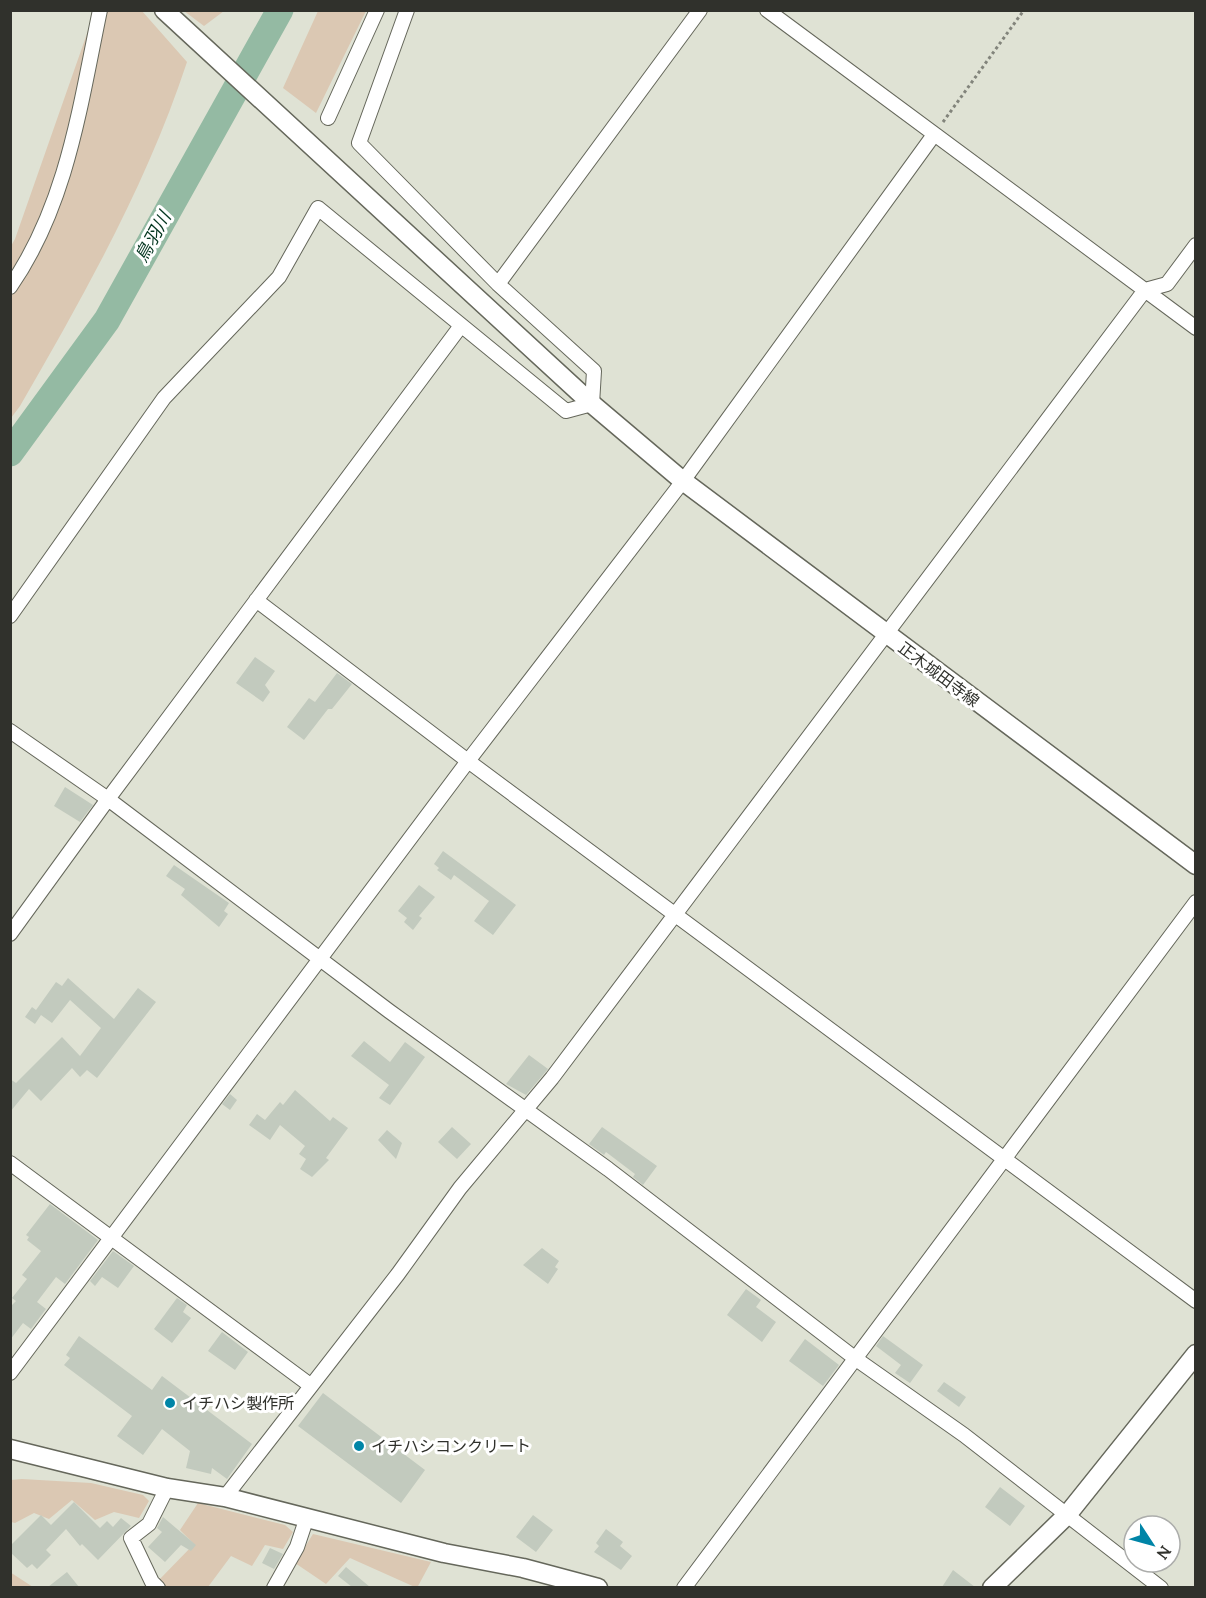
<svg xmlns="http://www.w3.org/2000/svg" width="1206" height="1598" font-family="Lora,'Noto Sans JP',serif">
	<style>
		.green { fill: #dbc8b3 }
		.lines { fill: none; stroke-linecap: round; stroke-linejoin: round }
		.river { stroke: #94baa3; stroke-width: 27 }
		.building { fill: #c2cabe }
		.street-casing { stroke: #65675b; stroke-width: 16 }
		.secondary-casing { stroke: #65675b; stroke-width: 21 }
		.path { stroke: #82847b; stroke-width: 3; stroke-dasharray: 3 3; stroke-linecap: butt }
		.street { stroke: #fff; stroke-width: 14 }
		.secondary { stroke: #fff; stroke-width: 18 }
		.poi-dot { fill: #0085a7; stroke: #fff; stroke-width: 2 }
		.labels { text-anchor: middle; stroke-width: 6; stroke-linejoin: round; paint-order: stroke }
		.street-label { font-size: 16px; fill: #30312c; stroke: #fff }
		.poi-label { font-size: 16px; fill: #30312c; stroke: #fff; text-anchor: start }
		.water-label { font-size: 18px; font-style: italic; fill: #043620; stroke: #fff }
	</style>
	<rect width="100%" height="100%" fill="#dfe2d4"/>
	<!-- green -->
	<path class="green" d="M104,11h38l45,51c-40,122 -103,233 -167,344l-9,12v-172l4,-7 75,-214z
		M184,11l40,-1v1l-20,15z
		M318,11h48l-50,102 -33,-25z
		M22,1479l69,4 52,12 6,6 -10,17 -25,-6 -19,8 -23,-20 -23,19 -15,-6 -19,10 -4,-1v-42z
		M198,1503l87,22 8,7 -10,17 -18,-4 -13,21 -21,-10 -23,31h-45l-6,-5 37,-38 -14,-14z
		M313,1534l118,28 -14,26 -67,-30 -24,26 -31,-21z
		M11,1573l2,1 20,13h-22z"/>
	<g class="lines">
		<!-- river -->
		<path class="river" d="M10,453l97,-133 173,-310"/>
	</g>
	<!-- building -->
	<path class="building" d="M255,657l20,14 -10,14 5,7 -7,10 -27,-19z
		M337,673l15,11 -20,25h-4l-24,31 -17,-13 22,-29 6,4z
		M65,787l28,18 -13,17 -26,-16z
		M443,851l73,54 -23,30 -19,-14 15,-20 -35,-26 -3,5 -14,-10 2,-2 -5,-4z
		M174,865l55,38 -5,8 4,3 -9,13 -38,-32 4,-6 -19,-13z
		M419,885l16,12 -16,19 3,2 -9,12 -9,-8 3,-4 -9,-7z
		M68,978l46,41 24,-31 18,14 -59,76 -10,-8 -7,7 -8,-9 -31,33 -12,-12 -19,23v-33l6,4 46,-46 18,19 21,-28 -31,-28 -18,23 -11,-8 -6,9 -10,-7 7,-10 4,3 20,-28 6,4z
		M364,1041l26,21 15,-20 20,15 -35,48 -11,-7 10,-13 -38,-29z
		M529,1055l19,14 -22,26 -20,-11z
		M295,1090l35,31 3,-4 15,11 -22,30 3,2 -17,17 -12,-8 6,-10 -7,-5 6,-8 -25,-21 -10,15 -21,-15 8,-11 8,6 15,-18 3,3z
		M230,1094l7,6 -7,10 -8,-6z
		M452,1127l19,17 -14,15 -19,-17z
		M602,1127l55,39 -14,19 -10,-8 2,-3 -29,-22 -2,3 -15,-11z
		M387,1130l15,13 -6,16 -18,-19z
		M50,1204l48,36 -33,44 -9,-7 -19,25 9,7 -15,20 -8,-6 -13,17v-33l6,-6 -4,-3 15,-19 -5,-4 19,-24 -14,-11 2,-3 -3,-2z
		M542,1248l17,13 -4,6 3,2 -10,15 -25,-19z
		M113,1251l21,15 -16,22 -16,-11 -7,9 -5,-5z
		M746,1289l15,11 -5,7 20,15 -14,20 -35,-27z
		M177,1298l10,7 -4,7 8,6 -19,25 -18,-14z
		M222,1332l26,20 -13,18 -27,-19z
		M79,1336l73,54 10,-14 90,68 -25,35 -15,-11 -1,6 -25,-6 4,-17 -28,-22 -19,26 -26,-19 15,-20 -68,-51 6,-7 -4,-3z
		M883,1336l40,29 -13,18 -15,-10 6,-8 -25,-19z
		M805,1339l34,26 -16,21 -34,-25z
		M944,1382l22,15 -7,10 -22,-16z
		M323,1393l102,77 -24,33 -103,-77z
		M1000,1487l25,19 -15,20 -25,-19z
		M74,1502l26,26 7,-7 6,6 8,-9 10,8 -33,34 -16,-16 -2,2 -14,-17 -20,21 5,5 -14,14 -5,-5 -5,4 -17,-16v-6l31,-31 10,10z
		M533,1515l20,15 -17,22 -20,-15z
		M163,1517l33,28 -5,6 -10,-6 -16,17 -17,-15 14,-15 -5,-4z
		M606,1529l17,13 -3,4 12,10 -11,14 -27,-18 5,-6 -3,-3z
		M270,1548l13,6 -9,15 -12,-6z
		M346,1567l24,20h-18l-14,-11z
		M953,1570l22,17h-33z
		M67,1572l12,15h-31z"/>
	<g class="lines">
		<!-- street casing -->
		<g class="street-casing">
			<path id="street" d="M767,10l429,318
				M328,118l49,-108
				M498,284l202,-274
				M10,287c57,-82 70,-181 90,-277
				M256,600l212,161 728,540
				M10,616l154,-218 115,-121 39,-69 248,203 26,-7 2,-33 -96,-87 -139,-141 48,-133
				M10,731l98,68 281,212 219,158 248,190 108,76 197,153
				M10,934l98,-135 352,-472
				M10,1163l300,222
				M10,1373l458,-612 215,-280 250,-345
				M225,1497l173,-223 62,-86 92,-110 593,-788 22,-6 29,-39
				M158,1588l-6,-6 -21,-44 18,-14 18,-36
				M274,1588l23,-41 10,-30
				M684,1588l512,-686"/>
		</g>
		<!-- secondary casing -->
		<g class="secondary-casing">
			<path id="secondary" d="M164,10l428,394 91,77 513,384
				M10,1449l157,39 58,9 219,56 79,15 75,20
				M992,1588l75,-73 129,-161"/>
		</g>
		<!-- path -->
		<path class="path" d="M943,122l81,-112"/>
		<!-- street -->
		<use href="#street" class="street"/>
		<!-- secondary -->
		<use href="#secondary" class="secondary"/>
	</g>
	<!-- markers -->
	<g class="poi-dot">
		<circle cx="170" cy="1403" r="6"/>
		<circle cx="359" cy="1446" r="6"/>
	</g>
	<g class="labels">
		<!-- street labels -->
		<g class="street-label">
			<text transform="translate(939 674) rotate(37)" y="6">正木城田寺線</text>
		</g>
		<!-- poi labels -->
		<g class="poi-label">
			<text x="182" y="1409">イチハシ製作所</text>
			<text x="371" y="1452">イチハシコンクリート</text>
		</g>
		<!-- water labels -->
		<g class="water-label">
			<text transform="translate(153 237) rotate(-61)" y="6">鳥羽川</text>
		</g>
	</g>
	<!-- border -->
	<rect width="1206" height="1598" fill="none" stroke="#30312c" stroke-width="24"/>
	<!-- north arrow -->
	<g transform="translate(1152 1544) rotate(126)"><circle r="28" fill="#ffffff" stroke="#acadab" stroke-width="1.5"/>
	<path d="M0-4.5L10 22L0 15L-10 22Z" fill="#0085a7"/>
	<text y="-9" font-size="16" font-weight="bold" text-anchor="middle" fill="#30312c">N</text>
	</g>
</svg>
